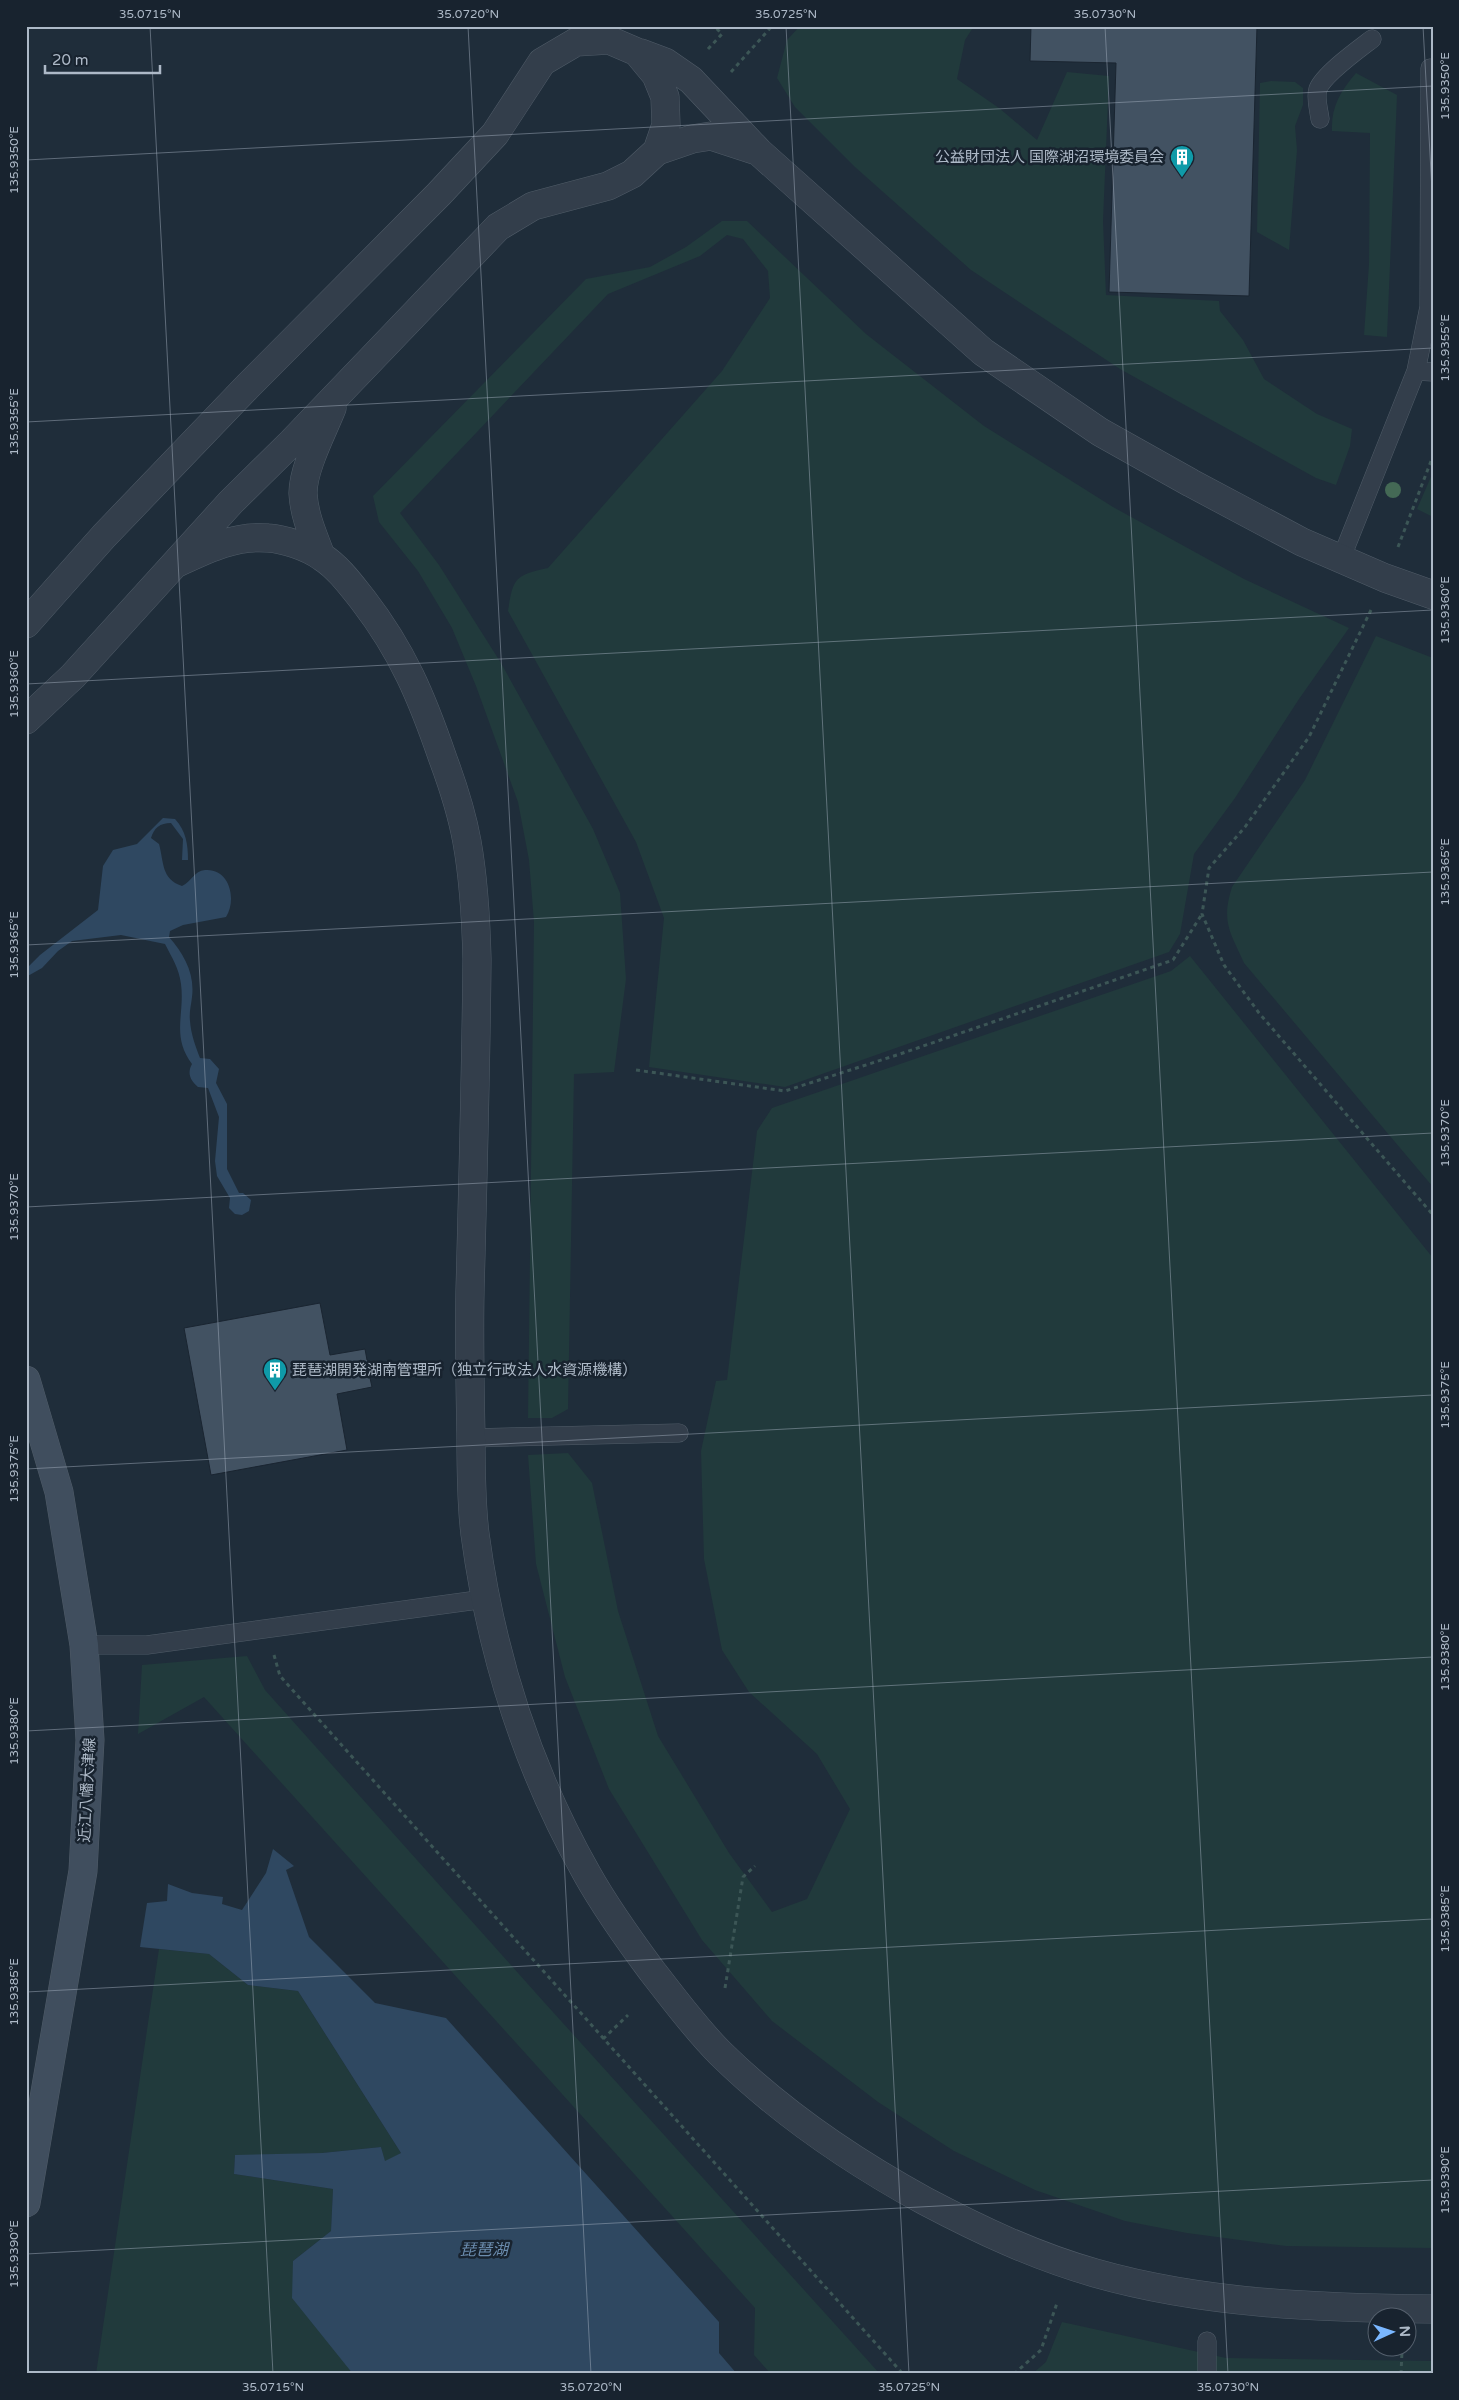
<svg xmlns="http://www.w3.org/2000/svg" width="1459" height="2400" font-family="'Varela Round','Noto Sans JP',sans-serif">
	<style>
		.green { fill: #213a3c }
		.water { fill: #2f4861 }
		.building { fill: #425262; stroke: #1a2531 }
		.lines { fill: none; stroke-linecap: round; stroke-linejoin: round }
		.service-casing { stroke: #505c68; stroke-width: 19 }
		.minor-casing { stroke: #505c68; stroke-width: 29 }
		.secondary-casing { stroke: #505c68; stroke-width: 29 }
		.path { stroke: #3c5656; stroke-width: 3; stroke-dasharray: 4 4; stroke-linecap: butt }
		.service { stroke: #333e4b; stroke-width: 18 }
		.minor { stroke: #333e4b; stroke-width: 28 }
		.secondary { stroke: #404e5e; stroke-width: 28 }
		.tree { fill: #446955 }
		.ticks { fill: none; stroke: #adb9c7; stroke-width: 1; stroke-opacity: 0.45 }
		.labels { text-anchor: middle; stroke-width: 5; stroke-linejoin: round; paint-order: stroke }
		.poi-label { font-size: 15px; fill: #adb9c7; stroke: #18232f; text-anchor: end }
		.street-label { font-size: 15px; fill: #adb9c7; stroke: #18232f }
		.water-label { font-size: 16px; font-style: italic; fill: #6b8cae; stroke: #18232f }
		.neatline { fill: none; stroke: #adb9c7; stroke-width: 2 }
		.ticks-label { font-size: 12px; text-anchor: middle; fill: #adb9c7 }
	</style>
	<rect width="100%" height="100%" fill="#1f2d3a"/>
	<!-- green -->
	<path class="green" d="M800,26h174l-9,14 -8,39 42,29 38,32 30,-68 42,4 -6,145 3,74 113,6 1,10 23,29 21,39 53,35 35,15 -2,17 -14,39 -20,-7 -196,-109 -149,-99 -116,-103 -60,-60 -18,-29 10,-38z
		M1356,73l41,22 -10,242 -23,-2 5,-71 1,-131 -38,-2c-1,-24 8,-39 24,-58z
		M1271,81l24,1 8,6v17l-8,21 2,24 -8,100 -32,-18 3,-149z
		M722,221h25l119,113 118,92 129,81 131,72 105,49 -50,71 -64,99 -41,56 -14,80 -11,18 -384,135 -136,-20 15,-149 -28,-76 -128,-231c5,-33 7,-36 40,-43l174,-197 48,-73 -2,-27 -25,-32 -16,-4 -27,21 -92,38 -208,219 39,52 62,98 92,166 27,64 6,86 -12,93 -40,2 -6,335 -16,9h-24l6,-496 -5,-62 -11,-58 -42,-116 -24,-58 -34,-57 -39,-49 -6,-26 213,-217 64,-12 36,-20z
		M1433,472v45l-16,-8z
		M1376,636l57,22v529l-189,-224c-14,-31 -23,-41 -12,-76l73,-107z
		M1190,956l243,302v990l-147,-2 -99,-13 -62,-12 -90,-31 -81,-39 -76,-49 -106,-81 -70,-81 -93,-151 -44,-112 -29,-113 -8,-109 40,-2 24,30 26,128 40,125 71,117 43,59 35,-13 43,-90 -33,-55 -68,-62 -27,-42 -18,-91 -3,-108 15,-70 11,-1 30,-249 15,-23 399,-137z
		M247,1656l18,34 278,311 337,373h-109l-17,-19 1,-47 -551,-611 -66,37 4,-69z
		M159,1949l50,5 39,31 50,6 103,162 -16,9 -4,-15 -59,6 -87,3 -1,18 99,15 -2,42 -38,30 37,82 23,31h-257z
		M1062,2322l164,36 207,3v13h-401l14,-12z"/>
	<!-- water -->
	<path class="water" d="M163,818l12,1c11,12 13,25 13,41h-6l1,-21 -12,-16c-11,0 -17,5 -20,15l8,6c5,18 2,35 23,42 9,-4 12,-15 23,-16 25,-2 32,30 21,47l-43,8 -13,6 -1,6c15,17 26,37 23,60 -1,9 -3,15 -2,24 1,13 5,24 10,37l10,1 9,10 -3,14 11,21v65l12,24h4l8,7 -2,11 -7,4 -7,-1 -6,-6 1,-10 -13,-22 -2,-15 4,-44 -11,-29 -10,-1c-8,-7 -11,-14 -6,-23 -21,-28 -7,-50 -11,-80 -2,-16 -9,-26 -16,-40l-44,-9 -49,6 -14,10 -16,17 -16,9v-8l14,-14 58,-45 5,-44 10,-16 24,-6z
		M273,1849l21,17 -8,4 23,67 66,66 71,15 273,304v31l18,21h-384l-61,-76 1,-37 38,-30 2,-42 -99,-15 1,-19 87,-2 59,-6 4,14 16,-8 -103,-162 -50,-6 -39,-31 -69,-7 7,-44 20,-2 1,-17 24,9 31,4 -1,7 20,6 24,-37z"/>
	<!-- building -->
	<path class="building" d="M1031,26h226l-8,270 -140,-4 7,-229 -86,-2z
		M320,1303l10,52 35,-6 2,11 4,2 2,6 -3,10 2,9 -35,7 10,56 -136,25 -27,-147z"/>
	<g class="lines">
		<!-- service casing -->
		<g class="service-casing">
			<path id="service" d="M1320,119c-1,-9 -5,-21 -2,-30 6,-15 41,-40 54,-50
				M1416,371l17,1
				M1341,559l75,-188 13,-64 1,-239
				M471,1438l208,-5
				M84,1645h63l338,-46
				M1207,2374v-33"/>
		</g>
		<!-- minor casing -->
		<g class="minor-casing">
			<path id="minor" d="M641,53l24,9 26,18 68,72 224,200 117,80 91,51 111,59 83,36 48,17
				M657,151l35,-12 19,-3 46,15
				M321,556c-8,-21 -17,-41 -18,-63 0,-25 20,-62 29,-85
				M175,564c30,-14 59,-29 93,-26 16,1 40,9 54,19 17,11 29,28 41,43 40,52 59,98 80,159 10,27 19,55 24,83 7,39 9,78 10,117 -1,111 -4,221 -7,332 -1,48 0,97 1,146 0,32 0,65 4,97 16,120 52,234 112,340 19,34 42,66 65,97 22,28 43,57 68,82 61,60 130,107 205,148 55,29 110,55 170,72 109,31 225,35 338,36
				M26,624l78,-88 143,-149 192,-193 56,-60 47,-72 34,-20 33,-2 28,12 19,23 9,22 1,28 -9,26 -25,23 -24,12 -75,20 -35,21 -206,215 -61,60 -158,174 -47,44"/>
		</g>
		<!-- secondary casing -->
		<g class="secondary-casing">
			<path id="secondary" d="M26,1380l33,112 25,153 6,95 -7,131 -57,332"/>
		</g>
		<!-- path -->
		<path class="path" d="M708,49l14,-15 -8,-8
			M731,72l41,-46
			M1398,547l35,-91
			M1371,610l-62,127 -64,90 -36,41 -7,46 22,51 35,48 174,202
			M636,1070l149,21 115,-37 273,-94 29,-46
			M274,1655l6,21 623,698
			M725,1988l18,-111 12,-11
			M603,2039l25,-24
			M1014,2374l27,-24 16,-47
			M1401,2374l1,-23"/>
		<!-- service -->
		<use href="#service" class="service"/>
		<!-- minor -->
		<use href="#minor" class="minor"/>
		<!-- secondary -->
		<use href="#secondary" class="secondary"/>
	</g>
	<!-- trees -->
	<circle class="tree" cx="1393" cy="490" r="8"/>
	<!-- ticks -->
	<path class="ticks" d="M150,26l123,2348M468,26l123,2348M786,26l123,2348M1105,26l123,2348M1423,26l10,183M26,160l1407,-74M26,422l1407,-74M26,684l1407,-74M26,945l1407,-73M26,1207l1407,-74M26,1469l1407,-74M26,1731l1407,-74M26,1992l1407,-73M26,2254l1407,-74"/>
	<!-- icons -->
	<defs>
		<g id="building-pin" transform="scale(1.25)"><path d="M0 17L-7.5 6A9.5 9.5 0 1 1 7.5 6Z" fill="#0f9aa8" stroke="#18232f"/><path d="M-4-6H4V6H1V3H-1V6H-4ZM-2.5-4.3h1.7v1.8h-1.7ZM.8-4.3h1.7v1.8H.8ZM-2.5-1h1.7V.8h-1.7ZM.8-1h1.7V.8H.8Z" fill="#fff"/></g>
	</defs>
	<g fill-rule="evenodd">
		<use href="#building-pin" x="1182" y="157"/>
		<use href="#building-pin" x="275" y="1370"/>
	</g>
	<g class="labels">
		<!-- poi labels -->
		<g class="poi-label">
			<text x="1164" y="162">公益財団法人 国際湖沼環境委員会</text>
			<text x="292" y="1375" text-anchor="start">琵琶湖開発湖南管理所（独立行政法人水資源機構）</text>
		</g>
		<!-- street labels -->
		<g class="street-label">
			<text transform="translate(87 1790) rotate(-87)" y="5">近江八幡大津線</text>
		</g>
		<!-- water labels -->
		<g class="water-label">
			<text x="484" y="2255">琵琶湖</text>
		</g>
	</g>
	<!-- border -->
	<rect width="1459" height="2400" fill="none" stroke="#18232f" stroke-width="55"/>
	<!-- north arrow -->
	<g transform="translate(1392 2332) rotate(87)"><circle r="24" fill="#18232f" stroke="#545f6c"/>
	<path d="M0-4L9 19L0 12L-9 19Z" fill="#7ab7ff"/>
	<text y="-8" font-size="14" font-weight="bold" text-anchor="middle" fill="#adb9c7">N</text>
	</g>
	<!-- scale -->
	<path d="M45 65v8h115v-8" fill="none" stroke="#adb9c7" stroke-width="2.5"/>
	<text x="52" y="65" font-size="15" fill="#adb9c7" stroke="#18232f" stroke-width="4" paint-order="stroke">20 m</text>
	<rect x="28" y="28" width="1404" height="2344" class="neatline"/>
	<g class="ticks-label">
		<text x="150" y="18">35.0715°N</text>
		<text x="468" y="18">35.0720°N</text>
		<text x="786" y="18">35.0725°N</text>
		<text x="1105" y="18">35.0730°N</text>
		<text transform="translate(1445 86) rotate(-90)" y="4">135.9350°E</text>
		<text transform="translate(14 160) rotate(-90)" y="4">135.9350°E</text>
		<text transform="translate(1445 348) rotate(-90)" y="4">135.9355°E</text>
		<text transform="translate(14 422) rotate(-90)" y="4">135.9355°E</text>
		<text transform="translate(1445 610) rotate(-90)" y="4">135.9360°E</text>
		<text transform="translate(14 684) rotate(-90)" y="4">135.9360°E</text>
		<text transform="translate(1445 872) rotate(-90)" y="4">135.9365°E</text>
		<text transform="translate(14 945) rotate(-90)" y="4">135.9365°E</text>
		<text transform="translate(1445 1133) rotate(-90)" y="4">135.9370°E</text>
		<text transform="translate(14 1207) rotate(-90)" y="4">135.9370°E</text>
		<text transform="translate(1445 1395) rotate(-90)" y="4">135.9375°E</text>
		<text transform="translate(14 1469) rotate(-90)" y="4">135.9375°E</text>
		<text transform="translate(1445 1657) rotate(-90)" y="4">135.9380°E</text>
		<text transform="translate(14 1731) rotate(-90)" y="4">135.9380°E</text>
		<text transform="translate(1445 1919) rotate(-90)" y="4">135.9385°E</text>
		<text transform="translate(14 1992) rotate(-90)" y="4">135.9385°E</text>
		<text transform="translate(1445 2180) rotate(-90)" y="4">135.9390°E</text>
		<text transform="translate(14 2254) rotate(-90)" y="4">135.9390°E</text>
		<text x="273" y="2391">35.0715°N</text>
		<text x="591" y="2391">35.0720°N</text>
		<text x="909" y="2391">35.0725°N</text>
		<text x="1228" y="2391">35.0730°N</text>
	</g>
</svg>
